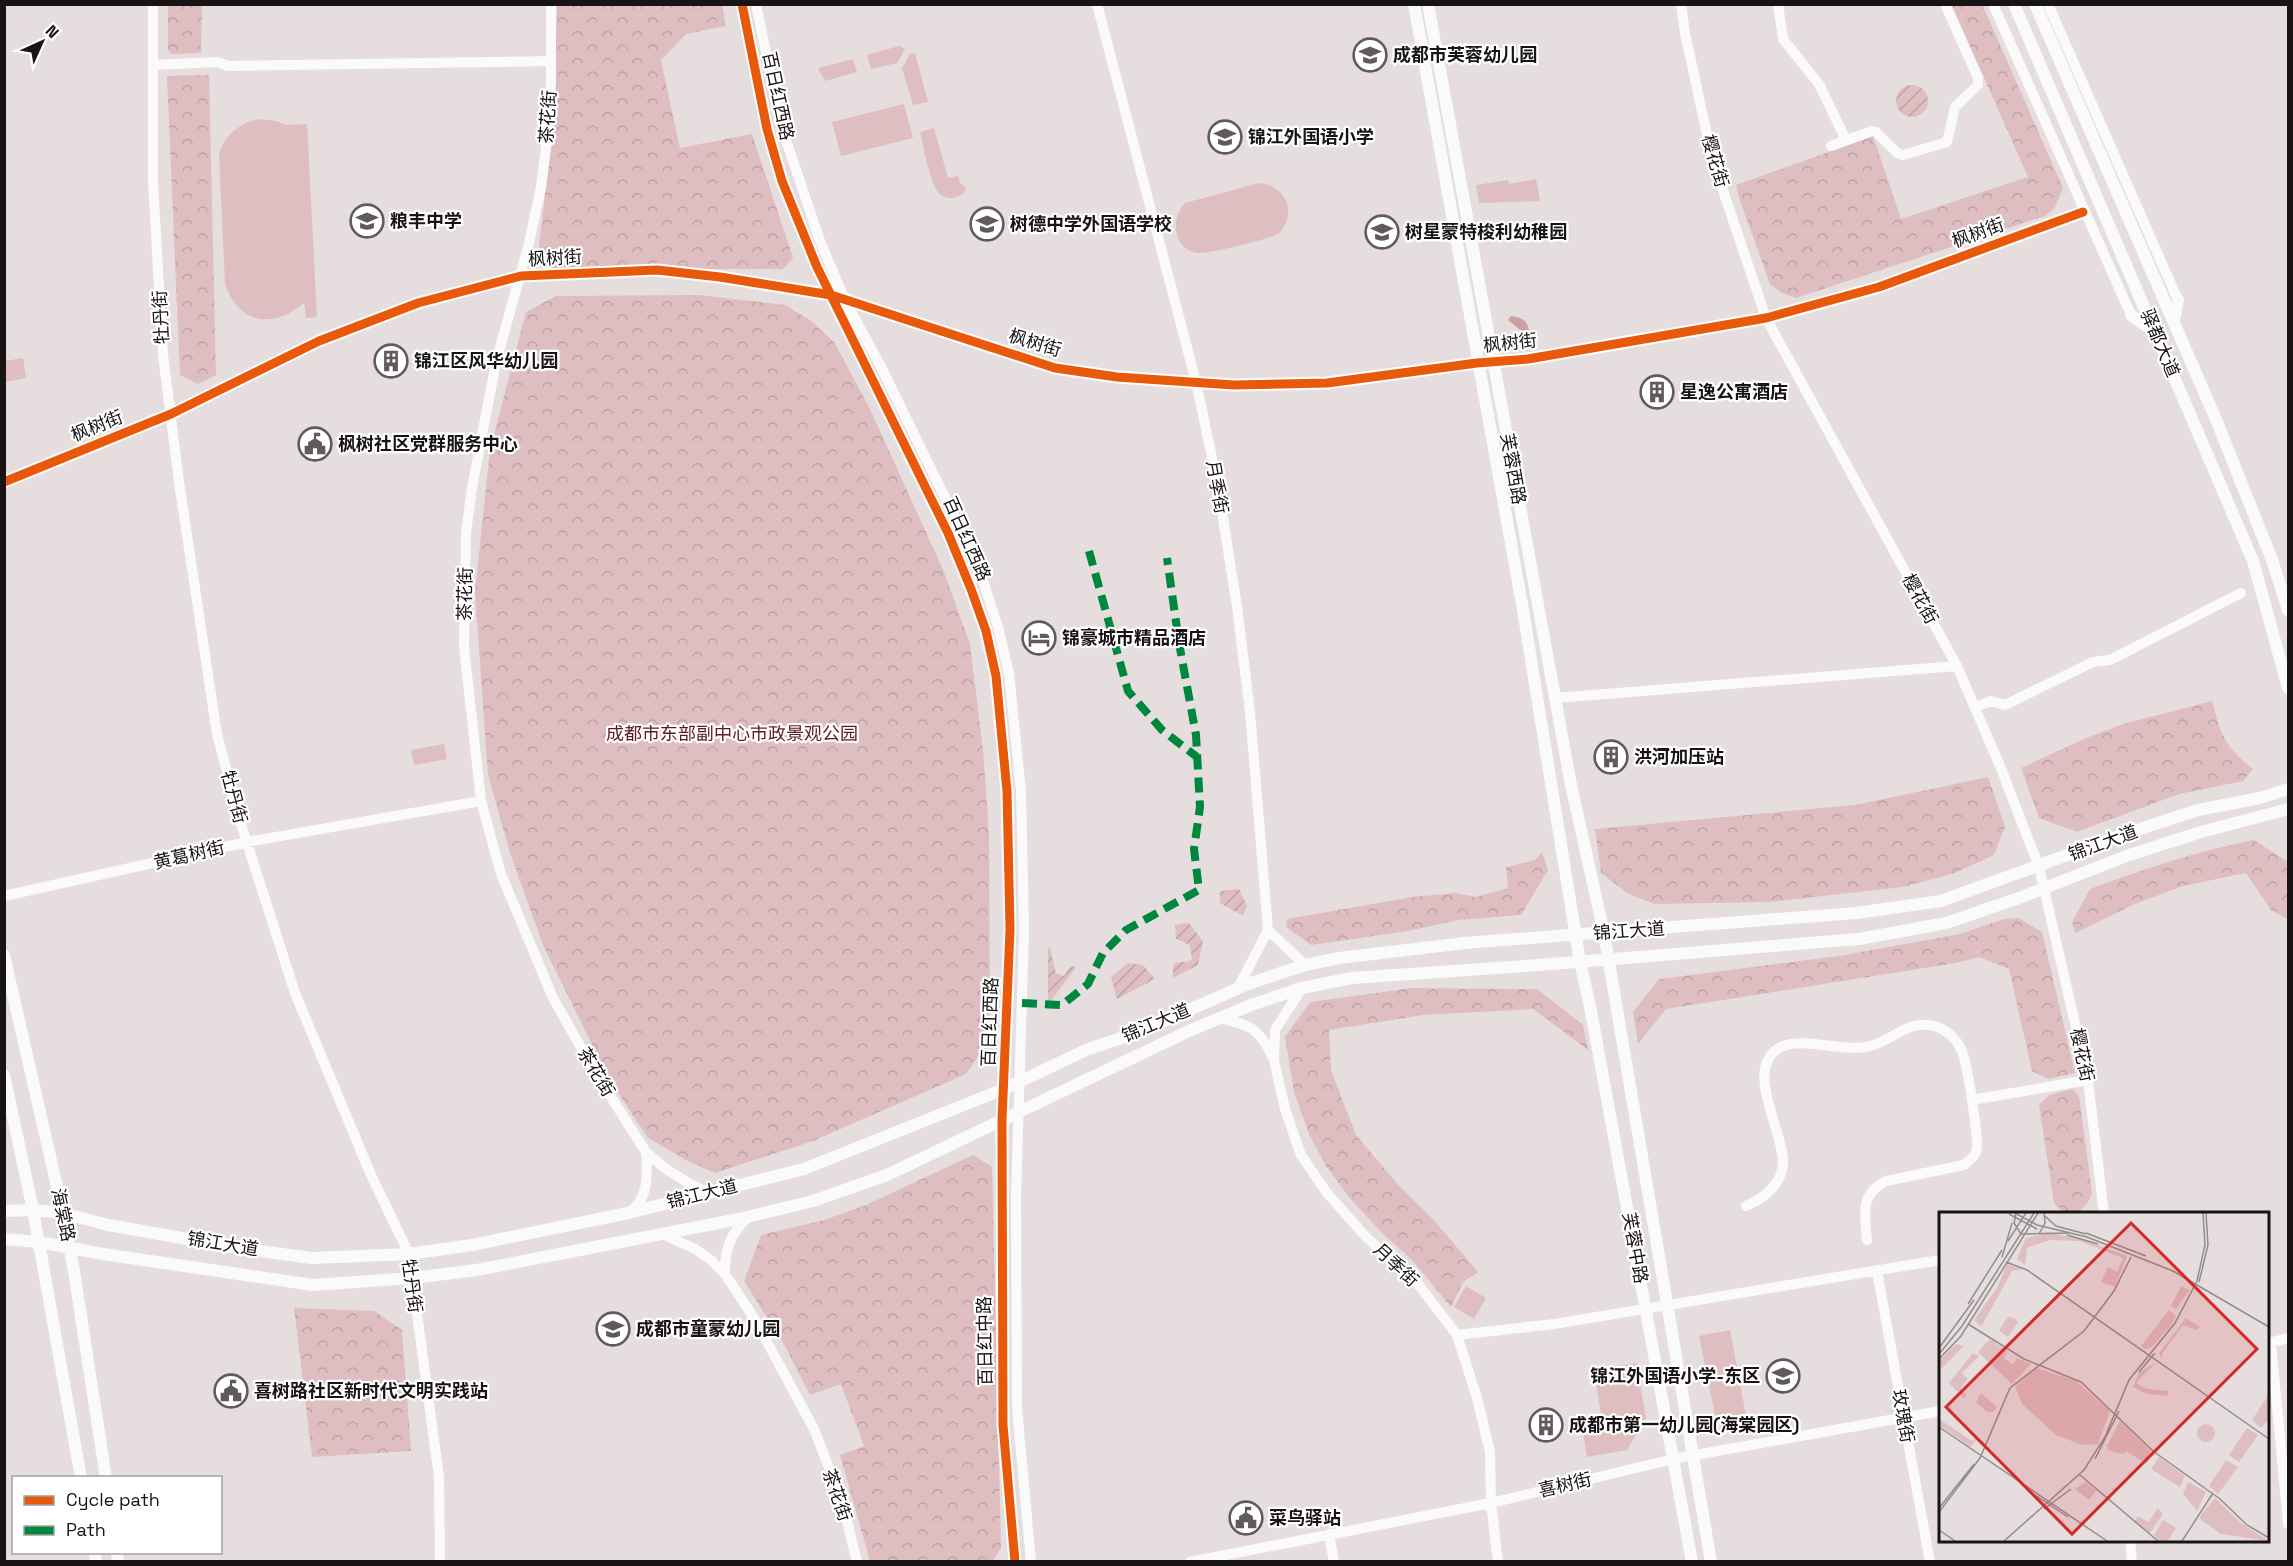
<svg xmlns="http://www.w3.org/2000/svg" width="2293" height="1566" font-family="'Space Grotesk','Noto Sans SC',sans-serif">
	<style>
		.grass { fill: #debec0 }
		.park { fill: url(#park-crowns) }
		.garden { fill: url(#garden-furrows) }
		.water { fill: #cba0a2 }
		.lines { fill: none; stroke-linecap: round; stroke-linejoin: round }
		.minor { stroke: #fbfafa; stroke-width: 10 }
		.major { stroke: #fbfafa; stroke-width: 12 }
		.quiet { stroke: #00873e; stroke-width: 8; stroke-dasharray: 15 8; stroke-linecap: butt }
		.cycleway-casing { stroke: #fff; stroke-width: 13 }
		.cycleway { stroke: #e8590c; stroke-width: 9 }
		.labels { text-anchor: middle; stroke-width: 4.5; stroke-linejoin: round; paint-order: stroke }
		.poi-label { font-size: 18px; font-weight: bold; fill: #181314; stroke: #fff; text-anchor: start }
		.street-label { font-size: 18px; fill: #181314; stroke: #fff }
		.park-label { font-size: 18px; fill: #5f1825; stroke: #fff }
		.inset-road { fill: none; stroke: #948d8d; stroke-width: 1.5 }
		.view { fill: #d62828; fill-opacity: 0.15; stroke: #d62828; stroke-width: 3 }
		.inset-edge { fill: none; stroke: #181314; stroke-width: 3 }
	</style>
	<defs>
		<pattern id="park-crowns" width="20" height="18" patternUnits="userSpaceOnUse" patternTransform="scale(1.5)"><rect width="20" height="18" fill="#debec0"/><path d="M2 6a3 3 0 1 1 6 0M12 15a3 3 0 1 1 6 0" fill="none" stroke="#bea2a4"/></pattern>
		<pattern id="garden-furrows" width="10" height="10" patternUnits="userSpaceOnUse" patternTransform="scale(1.5)"><rect width="10" height="10" fill="#debec0"/><path d="M-1 1l2-2M0 10L10 0M9 11l2-2" fill="none" stroke="#bea2a4"/></pattern>
	</defs>
	<rect width="100%" height="100%" fill="#e6dede"/>
	<!-- grass -->
	<path class="grass" d="M899,46l6,3 -8,14 -26,6 -4,-14z
		M915,53l13,49 -15,3 -11,-37 8,-14z
		M853,59l4,13 -32,9 -7,-13z
		M904,104l9,34 -72,18 -9,-34z
		M260,119l16,2 10,4 21,-1 10,193 -11,1 -2,-15c-30,26 -65,22 -79,-19l-6,-130c7,-20 20,-31 41,-35z
		M934,128l14,50 10,-2 2,7 6,5 -3,6c-7,4 -15,6 -22,1 -10,-6 -18,-50 -21,-63z
		M1536,179l4,22 -61,2 -3,-18 32,-5 1,4z
		M1259,183c13,1 23,8 28,20 3,10 0,23 -8,30 -7,6 -71,21 -81,20 -25,-3 -28,-34 -13,-50z
		M23,358l3,20 -21,4v-21z
		M444,744l3,15 -33,6 -3,-15z
		M1466,1286l20,12 -12,21 -20,-12z
		M1730,1330l16,85 -30,5 -17,-84z
		M1637,1363l9,56 -19,31 -40,7 -5,-32 20,-4 -8,-51z"/>
	<!-- park -->
	<path class="park" d="M1982,4l81,184 -9,21 -9,7 -249,82 -14,-5 -12,-9 -31,-86 -3,-13 137,-49 28,83 127,-42 -76,-172z
		M168,5h34l-1,48 -29,1 -4,-4z
		M557,5h165l4,21 -40,8 -25,26 19,88 72,-14 41,124 -10,11h-231l-14,-16 15,-123z
		M209,75l7,300 -18,9 -18,-9 -13,-299z
		M699,295l86,10 26,16 23,21 36,67 74,163 26,72 13,106 6,83 1,207 -24,34 -153,67 -98,32 -29,-13 -38,-22 -39,-59 -66,-134 -33,-92 -22,-78 -13,-183 15,-142 36,-138 30,-16z
		M2212,701c9,34 12,45 41,68l-10,12 -64,13 -102,38 -38,-14 -18,-50 63,-29 39,-15z
		M1988,777l17,50 -11,28 -39,18 -52,14 -134,15 -115,2 -27,-11 -26,-20 -6,-44 260,-24z
		M2254,840l34,22v57l-17,-9 -25,-37 -63,13 -48,18 -60,29 -3,-11 18,-33c54,-20 107,-38 164,-49z
		M1542,852l6,18 -27,45 -62,5 -51,11 -97,14 -25,-18 1,-8 125,-22 44,-4 20,4 32,-9 -2,-21 29,-7z
		M2019,918l23,14 33,141 -26,6 -17,-8 -23,-102 -30,-12 -23,6 -290,46 -28,35 -5,-32 26,-33 180,-23 121,-22 44,-15z
		M1412,988l125,1 46,36 5,25 -55,-41 -110,6 -94,15 2,40 25,65 44,52 32,31 46,54 -15,10 -12,25 -39,-47 -30,-27 -33,-36 -23,-31 -17,-32 -15,-42 -9,-55 25,-35z
		M2073,1089l6,7 13,97c-5,19 -25,28 -38,10l-15,-98 10,-10z
		M973,1155l19,12 9,381 -8,13h-123l-30,-106 24,-9 -23,-62 -31,11 -25,-49 -41,-65 17,-46 63,-15 42,-15z
		M294,1308l80,3 28,19 9,121 -99,6z"/>
	<!-- garden -->
	<path class="garden" d="M1896 101a16 16 0 1 1 32 0a16 16 0 1 1-32 0Z
		M1239,889l8,17 -4,10 -23,-13v-12z
		M1189,923l14,18 -5,24 -25,13v-12l2,-3 15,-2 2,-2 -2,-14 -14,-6 -1,-14z
		M1048,948h2l6,25 8,3 7,-10 5,1 -25,34 -3,1z
		M1128,963l15,2 11,13 -1,2 -36,19 -6,-22z"/>
	<!-- water -->
	<path class="water" d="M1511,316c10,1 18,5 18,16l-5,1 -16,-13z"/>
	<g class="lines">
		<!-- minor -->
		<path class="minor" d="M153,4v179l10,172 17,134 37,245 23,87 55,172 76,182 38,79 30,223 1,85
			M551,4v78l-4,58 -6,47 -12,56 -33,119 -24,126 -6,45 -2,114 17,154 20,73 52,124 42,74 51,80 20,17 24,15 15,7 8,-1
			M742,4l25,125 15,52 35,86 131,266 23,56 15,42 10,45 11,115 3,138 -8,191 1,305 12,137
			M756,4l25,121 39,116 25,59 35,65 80,163 24,56 14,43 11,47 12,117 3,138 -8,268 1,211 14,154
			M1097,4l99,378 22,104 19,121 13,105 18,218 37,35
			M1681,4l4,29 27,125 54,160 191,348 43,100 39,101 49,213 16,134
			M1778,4l5,35 36,45 27,56
			M1993,4l138,311
			M2048,4l130,296
			M154,65l64,-3 10,4 323,-5
			M1831,146l41,-15 4,1 21,21 6,2 44,-13 8,-35 23,-22v-7l-33,-74
			M4,482l167,-68 148,-73 99,-38 103,-27 136,-6 63,7 111,18 224,73 62,9 117,8 93,-2 150,-20 51,-4 238,-41 113,-31 204,-75
			M1555,698l402,-32
			M1975,707l16,-6 14,4 88,-43 17,-2 131,-67
			M4,896l243,-54 234,-41
			M1238,988l30,-58
			M1302,988l-27,42 -1,30 11,49 16,46 26,38 39,44 52,47 39,51 20,63 13,54 1,51 7,59
			M1219,1018c32,7 40,10 54,40
			M1972,1100l116,-20
			M1746,1206c18,-8 35,-21 37,-42 2,-32 -43,-99 0,-118 22,-9 62,7 87,0 25,-7 43,-31 72,-17 8,4 15,12 19,20 6,12 19,93 15,103 -2,6 -8,9 -12,13l-78,16c-27,14 -21,33 -19,59
			M628,1213c21,-13 20,-39 18,-61
			M662,1234l33,15 16,11 14,14 29,44 60,111 29,75 14,58
			M1877,1271l53,291
			M725,1274c-1,-25 6,-41 24,-58
			M1457,1335l97,-11 386,-64
			M2271,1342l17,182
			M2268,1343l20,-5
			M1329,1534l5,28
			M2130,1540l2,22
			M1190,1562l301,-59 182,-44 267,-48"/>
		<!-- major -->
		<path class="major" d="M1414,4l109,606 57,352 10,44 102,556
			M1428,4l143,781 33,148 107,629
			M2014,4l239,557 35,127
			M2035,4l180,413 57,143 16,50
			M2131,315l23,17
			M2174,321l4,-21
			M4,955l59,258 11,58 32,207
			M4,1075l29,135 48,268
			M4,1211l29,-1 30,3 45,12 137,24 67,9 97,-4 63,-9 156,-32 176,-44 200,-80 82,-39 53,-18 109,-48 57,-19 34,-7 126,-15 391,-30 85,-12 184,-67 73,-24 62,-12 28,-9
			M4,1239l35,3 64,12 210,31 99,-7 65,-8 262,-51 74,-18 74,-26 304,-145 60,-25 51,-17 50,-10 187,-13 320,-26 87,-16 73,-25 110,-43 72,-23 87,-23
			M95,1552l1,10
			M117,1552l1,10"/>
		<!-- quiet -->
		<path class="quiet" d="M1089,551l39,140 34,39 35,27
			M1022,1003l40,2 26,-21 15,-31 23,-23 73,-40 -5,-41 6,-42 -4,-72 -17,-92 -12,-85"/>
		<!-- cycleway casing -->
		<g class="cycleway-casing">
			<path id="cycleway" d="M742,4l25,125 15,52 35,86 131,266 23,56 15,42 10,45 11,115 3,138 -8,191 1,305 12,137
				M4,482l167,-68 148,-73 99,-38 103,-27 136,-6 63,7 111,18 224,73 62,9 117,8 93,-2 150,-20 51,-4 238,-41 113,-31 204,-75"/>
		</g>
		<!-- cycleway -->
		<use href="#cycleway" class="cycleway"/>
	</g>
	<!-- icons -->
	<defs>
		<g id="school-ring" transform="scale(1.725)"><circle r="9.5" fill="#fff" stroke="#605a5b" stroke-width="1.5"/><path d="M0-5L7-2L0 1L-7-2ZM-4 1L0 2.5L4 1V4Q0 6-4 4Z" fill="#605a5b"/></g>
		<g id="building-ring" transform="scale(1.725)"><circle r="9.5" fill="#fff" stroke="#605a5b" stroke-width="1.5"/><path d="M-4-6H4V6H1V3H-1V6H-4ZM-2.5-4.3h1.7v1.8h-1.7ZM.8-4.3h1.7v1.8H.8ZM-2.5-1h1.7V.8h-1.7ZM.8-1h1.7V.8H.8Z" fill="#605a5b"/></g>
		<g id="civic-ring" transform="scale(1.725)"><circle r="9.5" fill="#fff" stroke="#605a5b" stroke-width="1.5"/><path d="M-.6-6.5H3V-4.5H.6V-3L4-1V1h2V6H-6V1h2V-1L-.6-3ZM-1.2 2.5V6h2.4V2.5Z" fill="#605a5b"/></g>
		<g id="hotel-ring" transform="scale(1.725)"><circle r="9.5" fill="#fff" stroke="#605a5b" stroke-width="1.5"/><path d="M-6-4.5h1.5V1H6V5H4.5V3h-9V5H-6ZM-4 0a1.8 1.8 0 1 1 3.6 0ZM.5 0V-2.5h3Q6-2.5 6 0Z" fill="#605a5b"/></g>
	</defs>
	<g fill-rule="evenodd">
		<use href="#school-ring" x="1370" y="55"/>
		<use href="#school-ring" x="1225" y="137"/>
		<use href="#school-ring" x="367" y="221"/>
		<use href="#school-ring" x="987" y="224"/>
		<use href="#school-ring" x="1382" y="232"/>
		<use href="#building-ring" x="391" y="361"/>
		<use href="#building-ring" x="1657" y="392"/>
		<use href="#civic-ring" x="315" y="444"/>
		<use href="#hotel-ring" x="1039" y="638"/>
		<use href="#building-ring" x="1611" y="757"/>
		<use href="#school-ring" x="613" y="1329"/>
		<use href="#school-ring" x="1783" y="1376"/>
		<use href="#civic-ring" x="231" y="1391"/>
		<use href="#building-ring" x="1546" y="1425"/>
		<use href="#civic-ring" x="1246" y="1518"/>
	</g>
	<g class="labels">
		<!-- poi labels -->
		<g class="poi-label">
			<text x="1393" y="61">成都市芙蓉幼儿园</text>
			<text x="1248" y="143">锦江外国语小学</text>
			<text x="390" y="227">粮丰中学</text>
			<text x="1010" y="230">树德中学外国语学校</text>
			<text x="1405" y="238">树星蒙特梭利幼稚园</text>
			<text x="414" y="367">锦江区风华幼儿园</text>
			<text x="1680" y="398">星逸公寓酒店</text>
			<text x="338" y="450">枫树社区党群服务中心</text>
			<text x="1062" y="644">锦豪城市精品酒店</text>
			<text x="1634" y="763">洪河加压站</text>
			<text x="636" y="1335">成都市童蒙幼儿园</text>
			<text x="1760" y="1382" text-anchor="end">锦江外国语小学-东区</text>
			<text x="254" y="1397">喜树路社区新时代文明实践站</text>
			<text x="1569" y="1431">成都市第一幼儿园(海棠园区)</text>
			<text x="1269" y="1524">菜鸟驿站</text>
		</g>
		<!-- street labels -->
		<g class="street-label">
			<text transform="translate(778 96) rotate(78)" y="6">百日红西路</text>
			<text transform="translate(548 117) rotate(-86)" y="6">茶花街</text>
			<text transform="translate(1715 161) rotate(74)" y="6">樱花街</text>
			<text transform="translate(1978 233) rotate(-20)" y="6">枫树街</text>
			<text transform="translate(555 258) rotate(-3)" y="6">枫树街</text>
			<text transform="translate(161 317) rotate(-93)" y="6">牡丹街</text>
			<text transform="translate(1035 343) rotate(17)" y="6">枫树街</text>
			<text transform="translate(1510 343) rotate(-6)" y="6">枫树街</text>
			<text transform="translate(2160 343) rotate(67)" y="6">驿都大道</text>
			<text transform="translate(97 426) rotate(-22)" y="6">枫树街</text>
			<text transform="translate(1513 469) rotate(80)" y="6">芙蓉西路</text>
			<text transform="translate(1217 487) rotate(80)" y="6">月季街</text>
			<text transform="translate(967 539) rotate(66)" y="6">百日红西路</text>
			<text transform="translate(465 594) rotate(-89)" y="6">茶花街</text>
			<text transform="translate(1920 599) rotate(61)" y="6">樱花街</text>
			<text transform="translate(234 797) rotate(75)" y="6">牡丹街</text>
			<text transform="translate(2103 843) rotate(-20)" y="6">锦江大道</text>
			<text transform="translate(189 855) rotate(-13)" y="6">黄葛树街</text>
			<text transform="translate(1629 931) rotate(-4)" y="6">锦江大道</text>
			<text transform="translate(990 1022) rotate(-88)" y="6">百日红西路</text>
			<text transform="translate(1156 1023) rotate(-23)" y="6">锦江大道</text>
			<text transform="translate(2082 1055) rotate(78)" y="6">樱花街</text>
			<text transform="translate(596 1072) rotate(59)" y="6">茶花街</text>
			<text transform="translate(702 1194) rotate(-14)" y="6">锦江大道</text>
			<text transform="translate(63 1215) rotate(78)" y="6">海棠路</text>
			<text transform="translate(223 1244) rotate(9)" y="6">锦江大道</text>
			<text transform="translate(1635 1248) rotate(80)" y="6">芙蓉中路</text>
			<text transform="translate(1396 1265) rotate(43)" y="6">月季街</text>
			<text transform="translate(412 1286) rotate(82)" y="6">牡丹街</text>
			<text transform="translate(985 1341) rotate(-91)" y="6">百日红中路</text>
			<text transform="translate(1903 1416) rotate(80)" y="6">玫瑰街</text>
			<text transform="translate(1565 1485) rotate(-13)" y="6">喜树街</text>
			<text transform="translate(837 1495) rotate(71)" y="6">茶花街</text>
		</g>
		<!-- park labels -->
		<g class="park-label">
			<text x="732" y="740">成都市东部副中心市政景观公园</text>
		</g>
	</g>
	<!-- overview -->
	<g transform="translate(1939 1212)">
		<rect width="330" height="330" fill="#e6dede"/>
		<path d="M73,103l6,7 -10,15 -9,-6 9,-15 6,3zM42,181l16,14 -4,5h-6l-11,-10zM0,207l33,22 7,-5 -8,11 -32,-22z" fill="#debec0"/>
		<path d="M110,21l30,5 48,18 -12,31 -14,-5 7,-15 9,5 6,-14 -44,-17 -30,-1 -22,8 -2,17 -8,-6 9,-21zM68,52l15,5 -10,2 -31,56 -7,-7 23,-32zM242,74l9,4 -14,19 -5,-3zM230,98l7,6 -5,9 -19,22 -7,2 -4,-3zM247,106l14,9 -4,3 -13,-5 -21,29v5l-3,-6zM51,127l17,12 -3,8 9,5 4,-6 14,6 -19,20 -34,-32zM17,132l8,2 -25,25v-10zM34,141l6,3 -17,17 6,6 -7,9 5,7 -2,3 -15,-15zM217,150l-20,21 11,6 21,2v5l-21,-2 -14,-7 6,-14zM98,156l39,13 34,30 -12,33 -16,1 -26,-10 -34,-31 -7,-18zM330,182v25l-8,9 -9,-8zM181,209l31,30 -4,13 -21,-13 -2,3 -15,-3 -2,-5zM258 221a9 9 0 1 1 18 0a9 9 0 1 1-18 0ZM308,216l11,7 -19,27 -10,-7zM220,245l26,19 -5,11 -29,-18zM287,248l12,7 -20,27 -9,-8zM147,270l10,9 -7,9 -14,-11zM249,270l18,10 -9,19 -14,-17zM276,286l26,25 28,18 -48,-7 -20,-14 -1,-4zM219,296l5,6 -13,19 -16,-11 4,-6 10,6zM224,308l13,8 -8,13h-8l-6,-6z" fill="#debec0"/>
		<path class="inset-road" d="M76,1l22,12 50,12 86,34 96,56M77,1l-2,10 7,11 48,-1M70,2l28,15M106,4l11,10 30,8M147,21l60,23M100,22l6,-11 -1,-10M128,23l31,9M69,29l18,-28M63,45l10,-34M67,50l21,8 242,169M258,69l8,-36 -2,-32M260,70l9,-37 -2,-32M29,92l34,-54M29,112l56,35 57,23 72,69 67,48 27,26 22,13M0,136l35,-48M0,142l23,-28 72,-113M0,147l22,-23 77,-123M200,160l16,-19M0,215l168,114M156,247l24,-48M141,263l78,66M96,283l33,22M0,296l35,-44M105,297l27,-20M0,300l41,-54 30,-70 74,-57 30,-40 17,-34M0,318l16,11M65,329l80,-71 21,-33 24,-57 46,-57 22,-42M243,329l31,-48"/>
		<path class="view" d="M192,11l126,126 -185,185 -126,-127z"/>
		<rect width="330" height="330" class="inset-edge"/>
	</g>
	<!-- border -->
	<rect width="2293" height="1566" fill="none" stroke="#181314" stroke-width="12"/>
	<!-- legend -->
	<rect x="12" y="1476" width="210" height="78" fill="#ffffff" stroke="#a3a1a1" stroke-width="1.5"/>
	<rect x="24" y="1496" width="30" height="9" fill="#e8590c" stroke="#a3a1a1" stroke-width="1.5"/>
	<text x="66" y="1506" font-size="18" fill="#181314">Cycle path</text>
	<rect x="24" y="1526" width="30" height="9" fill="#00873e" stroke="#a3a1a1" stroke-width="1.5"/>
	<text x="66" y="1536" font-size="18" fill="#181314">Path</text>
	<!-- north arrow -->
	<g transform="translate(42 42) rotate(45)" stroke="#ffffff" stroke-width="4.5" paint-order="stroke">
	<path d="M0-4.5L10 22L0 15L-10 22Z" fill="#181314"/>
	<text y="-9" font-size="16" font-weight="bold" text-anchor="middle" fill="#181314">N</text>
	</g>
</svg>
